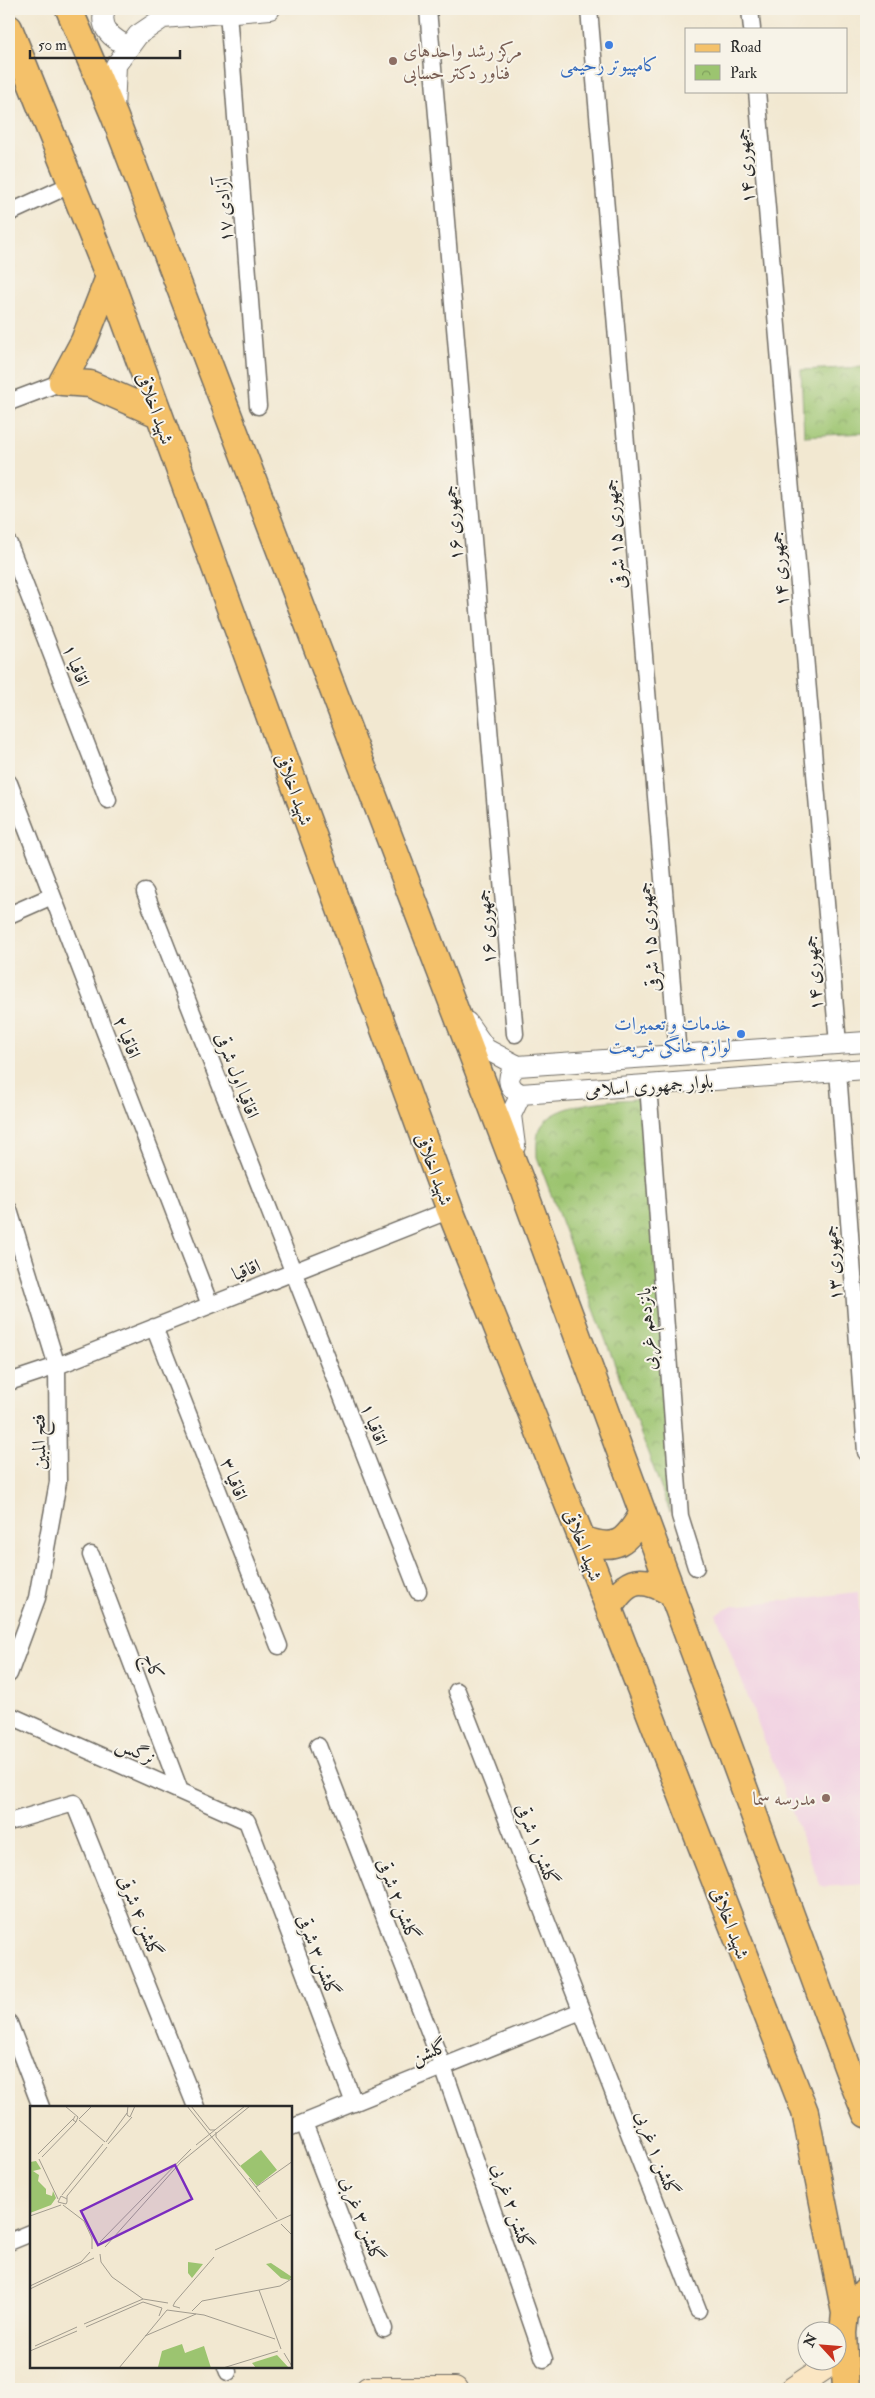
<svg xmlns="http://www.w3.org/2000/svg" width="875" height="2398" font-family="'IM FELL Double Pica',Amiri,serif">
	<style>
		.built { fill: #f1d0e2 }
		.park { fill: url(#park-crowns); stroke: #64784e }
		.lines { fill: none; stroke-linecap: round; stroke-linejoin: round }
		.minor-casing { stroke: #716d65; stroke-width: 19 }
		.tertiary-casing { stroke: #716d65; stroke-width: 22 }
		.secondary-casing { stroke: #716d65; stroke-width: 26 }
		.primary-casing { stroke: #716d65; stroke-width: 29 }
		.minor { stroke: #fff; stroke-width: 16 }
		.tertiary { stroke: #fff; stroke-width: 20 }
		.secondary { stroke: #fbe6c3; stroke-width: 24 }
		.primary { stroke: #f4c16a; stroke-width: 26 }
		.shop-dot { fill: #3f7fe0; stroke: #f7f3e8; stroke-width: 2 }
		.education-dot { fill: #8d6e63; stroke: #f7f3e8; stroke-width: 2 }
		.labels { text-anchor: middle; stroke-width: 4; stroke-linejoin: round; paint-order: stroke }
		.education-label { font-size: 19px; fill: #785e54; stroke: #f7f3e8; text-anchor: start }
		.shop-label { font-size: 19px; fill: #366cbe; stroke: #f7f3e8 }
		.street-label { font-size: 19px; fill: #2b2b2b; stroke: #f7f3e8 }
		.inset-road { fill: none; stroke: #a29c8f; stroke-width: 1 }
		.view { fill: #7b2cbf; fill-opacity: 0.15; stroke: #7b2cbf; stroke-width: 2.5 }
		.inset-edge { fill: none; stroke: #2b2b2b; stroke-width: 2.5 }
	</style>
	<defs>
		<pattern id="park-crowns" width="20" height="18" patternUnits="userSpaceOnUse" patternTransform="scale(1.25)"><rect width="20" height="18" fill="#9cc470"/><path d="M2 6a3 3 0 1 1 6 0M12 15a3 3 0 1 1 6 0" fill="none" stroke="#7f9f5c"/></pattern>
	</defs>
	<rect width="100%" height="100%" fill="#f7f3e8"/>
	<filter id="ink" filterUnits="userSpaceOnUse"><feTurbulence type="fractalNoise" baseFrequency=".02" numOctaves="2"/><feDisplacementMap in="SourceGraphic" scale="10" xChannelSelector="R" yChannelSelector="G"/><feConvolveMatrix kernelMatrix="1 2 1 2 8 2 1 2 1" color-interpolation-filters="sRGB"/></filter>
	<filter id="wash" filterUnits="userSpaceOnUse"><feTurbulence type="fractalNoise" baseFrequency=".0096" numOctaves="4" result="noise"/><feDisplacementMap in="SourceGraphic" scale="20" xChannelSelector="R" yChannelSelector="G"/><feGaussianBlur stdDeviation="1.12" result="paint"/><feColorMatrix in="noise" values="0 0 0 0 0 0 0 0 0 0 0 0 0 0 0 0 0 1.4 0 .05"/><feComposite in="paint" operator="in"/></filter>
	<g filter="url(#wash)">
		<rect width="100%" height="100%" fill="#f2e8d1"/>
		<!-- built -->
		<path class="built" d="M858,1592l8,120v172l-45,3 -105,-273 17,-8z"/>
		<!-- park -->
		<path class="park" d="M866,367v66l-62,3 -3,-66z
			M649,1098l21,414 -133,-355c0,-8 -1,-19 2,-26 12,-32 81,-30 110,-33z"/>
	</g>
	<g filter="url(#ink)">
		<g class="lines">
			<!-- minor casing -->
			<g class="minor-casing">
				<path id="minor" d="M428,9l87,1025
					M589,9l89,1046
					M750,9l2,20
					M228,12l30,394
					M757,91l81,953
					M9,213l63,-29
					M9,402l53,-20
					M9,544l99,256
					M9,783l201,522
					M145,892l273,699
					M9,915l43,-19
					M838,1071l28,381
					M648,1085l32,431 16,51
					M9,1210l48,156 1,116 -21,116 -28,76
					M154,1327l125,319
					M9,1382l48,-16 393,-156
					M91,1555l89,236
					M457,1691l241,619
					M9,1715l238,106 107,282
					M318,1746l125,321 101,292
					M9,1822l65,-19 122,304
					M9,2023l32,84
					M304,2123l80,206
					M291,2128l290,-117
					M9,2242l22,-9
					M226,2367l2,5"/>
			</g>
			<!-- tertiary casing -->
			<g class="tertiary-casing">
				<path id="tertiary" d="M105,9c-7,20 8,30 24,38
					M114,110l2,-45 22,-30 25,-17 107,-9
					M467,1022l19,27 32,17 348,-24
					M518,1066c-13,9 -11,22 3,28
					M515,1146l-4,-31 10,-21 345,-25"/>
			</g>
			<!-- secondary casing -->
			<g class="secondary-casing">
				<path id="secondary" d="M368,2389h87
					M793,2389l43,-29"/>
			</g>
			<!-- primary casing -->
			<g class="primary-casing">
				<path id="primary" d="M69,9l45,106 406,1065 330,895 16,39
					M9,28l100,249 341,933 132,329 223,573 40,201
					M109,277l-25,64 -22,41 28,2 68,30
					M582,1539c34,13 44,4 61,-26
					M609,1608c19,-31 32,-32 63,-15
					M846,2389l-3,-56 2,-20 21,-23"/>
			</g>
			<!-- minor -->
			<use href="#minor" class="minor"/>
			<!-- tertiary -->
			<use href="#tertiary" class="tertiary"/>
			<!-- secondary -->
			<use href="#secondary" class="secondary"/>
			<!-- primary -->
			<use href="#primary" class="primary"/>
		</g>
	</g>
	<!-- markers -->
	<g class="shop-dot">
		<circle cx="609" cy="45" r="5"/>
		<circle cx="741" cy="1034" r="5"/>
	</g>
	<g class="education-dot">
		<circle cx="393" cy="61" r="5"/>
		<circle cx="826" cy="1798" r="5"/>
	</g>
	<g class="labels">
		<!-- education labels -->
		<g class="education-label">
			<text x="403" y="57">مرکز رشد واحدهای<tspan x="403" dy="22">فناور دکتر حسابی</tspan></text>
			<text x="816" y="1805" text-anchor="end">مدرسه سما</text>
		</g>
		<!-- shop labels -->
		<g class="shop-label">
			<text x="609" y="71">کامپیوتر رحیمی</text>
			<text x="731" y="1030" text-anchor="end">خدمات و تعمیرات<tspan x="731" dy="22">لوازم خانگی شریعت</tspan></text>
		</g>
		<!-- street labels -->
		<g class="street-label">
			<text transform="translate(744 166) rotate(-95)" y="7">جمهوری ۱۴</text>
			<text transform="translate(223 210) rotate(-94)" y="7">آزادی ۱۷</text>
			<text transform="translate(156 408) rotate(70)" y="7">شهید اخلاقی</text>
			<text transform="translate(452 523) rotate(-95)" y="7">جمهوری ۱۶</text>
			<text transform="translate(614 534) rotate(-95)" y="7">جمهوری ۱۵ شرقی</text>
			<text transform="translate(778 569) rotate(-95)" y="7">جمهوری ۱۴</text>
			<text transform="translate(77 665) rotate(69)" y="7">اقاقیا ۱</text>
			<text transform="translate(295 789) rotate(70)" y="7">شهید اخلاقی</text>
			<text transform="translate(485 927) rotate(-95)" y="7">جمهوری ۱۶</text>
			<text transform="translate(648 937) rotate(-95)" y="7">جمهوری ۱۵ شرقی</text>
			<text transform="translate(812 973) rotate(-95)" y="7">جمهوری ۱۴</text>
			<text transform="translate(128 1037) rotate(69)" y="7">اقاقیا ۲</text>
			<text transform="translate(238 1075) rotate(69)" y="7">اقاقیا اول شرقی</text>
			<text transform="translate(649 1085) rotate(-4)" y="7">بلوار جمهوری اسلامی</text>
			<text transform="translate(435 1169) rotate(70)" y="7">شهید اخلاقی</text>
			<text transform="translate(832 1263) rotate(-94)" y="7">جمهوری ۱۳</text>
			<text transform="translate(246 1269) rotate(-22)" y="7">اقاقیا</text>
			<text transform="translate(646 1329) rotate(-94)" y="7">پانزدهم غربی</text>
			<text transform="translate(375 1424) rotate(69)" y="7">اقاقیا ۱</text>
			<text transform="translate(38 1442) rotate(-91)" y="7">فتح المبین</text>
			<text transform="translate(235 1479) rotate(69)" y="7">اقاقیا ۳</text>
			<text transform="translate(584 1545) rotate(69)" y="7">شهید اخلاقی</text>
			<text transform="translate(154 1666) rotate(69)" y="7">کاج</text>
			<text transform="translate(136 1750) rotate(24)" y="7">نرگس</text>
			<text transform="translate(538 1844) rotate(69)" y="7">گلشن ۱ شرقی</text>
			<text transform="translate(399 1899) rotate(69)" y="7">گلشن ۲ شرقی</text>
			<text transform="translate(141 1916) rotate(68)" y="7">گلشن ۴ شرقی</text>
			<text transform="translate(731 1923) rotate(69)" y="7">شهید اخلاقی</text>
			<text transform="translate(319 1955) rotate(69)" y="7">گلشن ۳ شرقی</text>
			<text transform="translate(429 2051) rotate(-22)" y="7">گلشن</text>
			<text transform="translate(658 2153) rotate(69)" y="7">گلشن ۱ غربی</text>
			<text transform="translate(513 2206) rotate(71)" y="7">گلشن ۲ غربی</text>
			<text transform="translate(363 2219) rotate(69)" y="7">گلشن ۳ غربی</text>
		</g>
	</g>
	<!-- overview -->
	<g transform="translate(30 2106)">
		<rect width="262" height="262" fill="#f2e8d1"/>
		<path d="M6,55l5,8 -8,2 6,4 -1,6 8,8v5l6,2 1,-5 3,7 -5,7 -21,8v-51zM158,156l15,2 -11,14 -4,-5zM241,157l21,14 -3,3 -8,-2 -15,-14zM152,238l3,9 19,-7 7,22 -53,-1 4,-16z" fill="#9cc470"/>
		<path d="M231,44l16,20 -20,16 -17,-20zM247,249l12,13h-33l-4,-5z" fill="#9cc470"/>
		<path class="inset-road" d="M35,0l13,11 -2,5 -3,-2 2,-4M98,0l-1,9 3,2 5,-11M157,0l90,113M161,0l19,24h5M49,13l13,-13M49,14l26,22M186,26v5l24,29M76,36l21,-29M78,38l24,-27M166,39l49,-39M8,48l35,-35M12,51l34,-35M9,53l19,40M219,72l11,14M226,81l37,-26M32,89l41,-51M37,93l-6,-3 -3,6 8,2 1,-2v-6l40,-49M33,99l21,16 8,17v11M0,110l31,-11M251,118l12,12M70,136l91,-93M75,141l76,-85 69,-56M185,144l78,-36M70,148l1,8 11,15 31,22M0,180l51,-24 9,-10M0,183l64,-31M229,184l22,59M150,202l-7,-2 2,-4 39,-45M162,205l10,-10 78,-15 13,-8M54,218l59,-25 25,4M56,221l57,-25 19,6 -3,8M115,230l51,-22M5,240l42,-19M0,245l47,-20M254,247l9,15M89,262l48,-58 37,5 71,24M193,262l55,-17"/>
		<path class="view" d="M145,59l17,34 -94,46 -17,-34z"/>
		<rect width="262" height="262" class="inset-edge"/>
	</g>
	<!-- margin -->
	<rect width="875" height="2398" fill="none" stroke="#f7f3e8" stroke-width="30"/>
	<!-- legend -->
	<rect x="685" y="28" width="162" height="65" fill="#f7f3e8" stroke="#a5a39c"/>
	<rect x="695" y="44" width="25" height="8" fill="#f4c16a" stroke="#a5a39c"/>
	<text x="730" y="52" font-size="15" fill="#2b2b2b">Road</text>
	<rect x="695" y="65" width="25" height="15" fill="url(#park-crowns)" stroke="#a5a39c"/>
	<text x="730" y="78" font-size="15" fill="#2b2b2b">Park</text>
	<!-- north arrow -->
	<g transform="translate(822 2346) rotate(296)"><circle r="24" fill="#f7f3e8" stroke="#a5a39c"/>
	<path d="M0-4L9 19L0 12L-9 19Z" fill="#c8321e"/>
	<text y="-8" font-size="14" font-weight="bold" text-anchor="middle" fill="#2b2b2b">N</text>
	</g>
	<!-- scale -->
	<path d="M30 50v8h150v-8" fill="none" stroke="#2b2b2b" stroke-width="2.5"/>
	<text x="38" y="50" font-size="15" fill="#2b2b2b" stroke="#f7f3e8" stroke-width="4" paint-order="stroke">50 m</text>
</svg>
